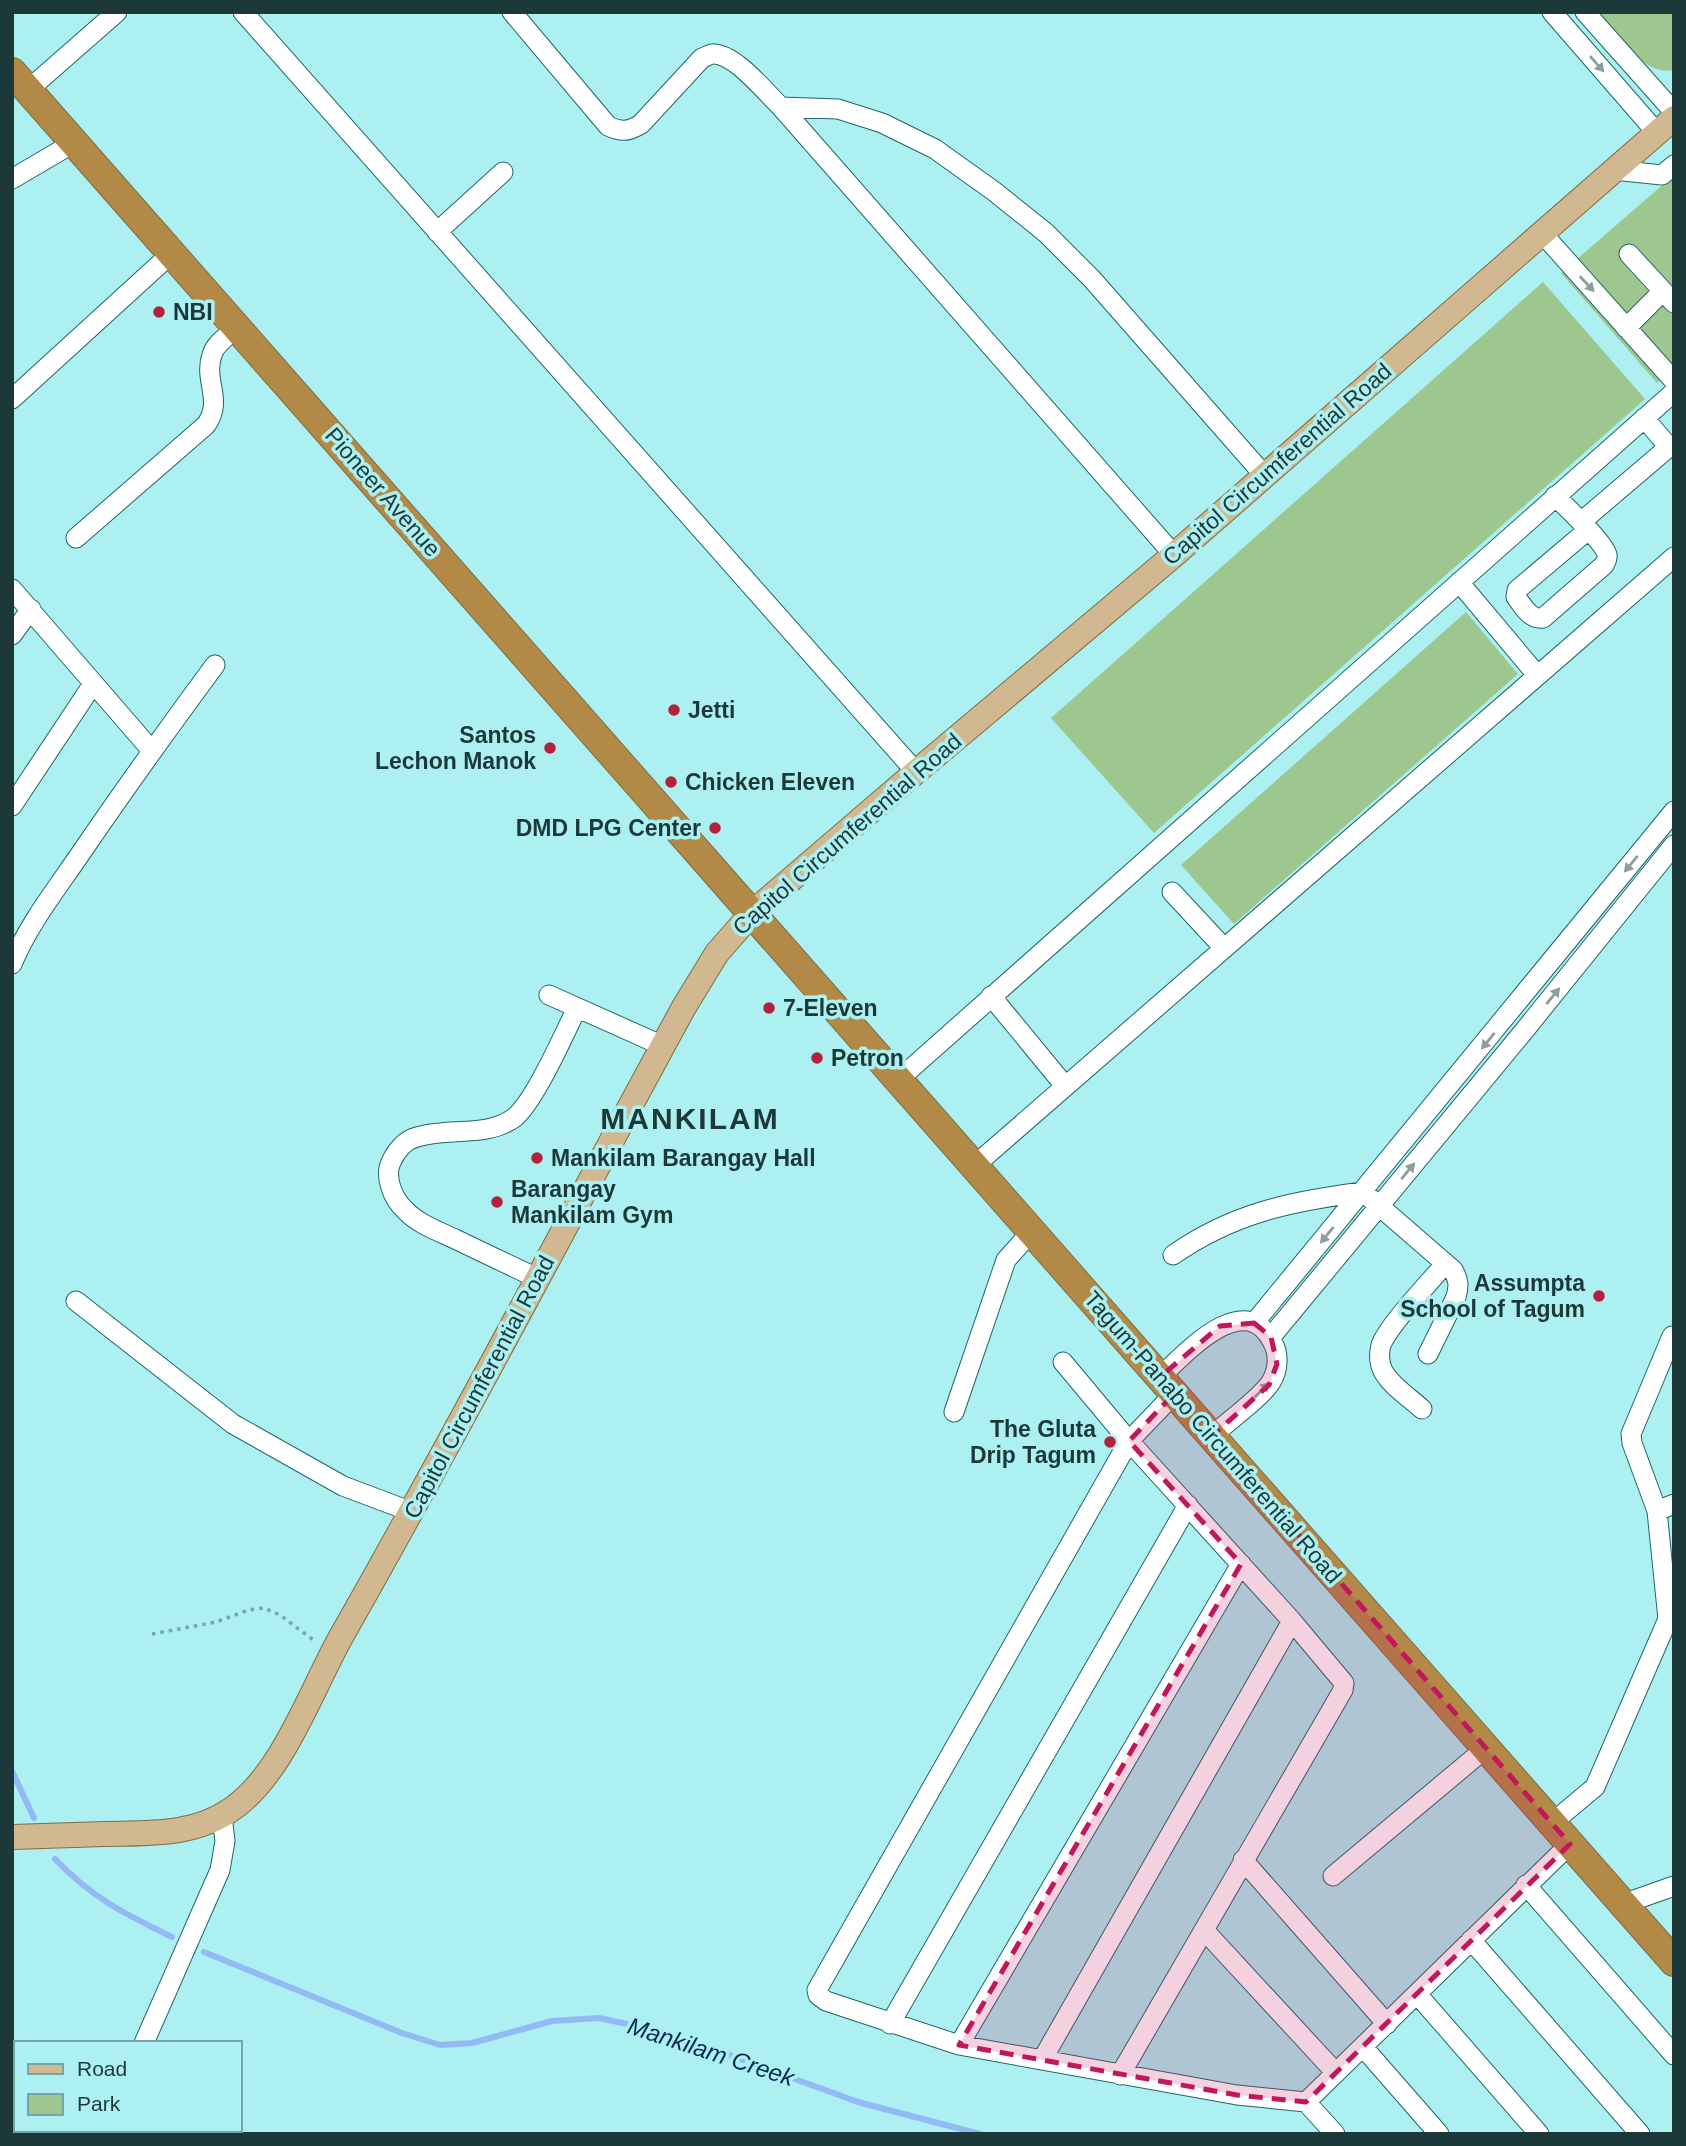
<svg xmlns="http://www.w3.org/2000/svg" width="1686" height="2146" font-family="Helvetica,sans-serif">
	<style>
		.green { fill: #9dc78f }
		.lines { fill: none; stroke-linecap: round; stroke-linejoin: round }
		.stream { stroke: #93baf4; stroke-width: 6 }
		.minor-casing { stroke: #206568; stroke-width: 21 }
		.major-casing { stroke: #7e6d41; stroke-width: 26 }
		.highway-casing { stroke: #7e6d41; stroke-width: 30 }
		.path { stroke: #74a8aa; stroke-width: 3.5; stroke-dasharray: 3.5 5; stroke-linecap: butt }
		.minor { stroke: #fff; stroke-width: 19 }
		.major { stroke: #d1b890; stroke-width: 24 }
		.highway { stroke: #b28946; stroke-width: 28 }
		.oneway { fill: #8e9c9c }
		.marked { fill: #c2185b; fill-opacity: 0.2; stroke: #c2185b; stroke-width: 5; stroke-dasharray: 14 9; stroke-linejoin: round }
		.poi-dot { fill: #b4213a; stroke: #acf0f2; stroke-width: 2.5 }
		.labels { text-anchor: middle; stroke-width: 7; stroke-linejoin: round; paint-order: stroke }
		.poi-label { font-size: 23px; font-weight: bold; fill: #1c3839; stroke: #acf0f2; text-anchor: start }
		.street-label { font-size: 23px; fill: #1c3839; stroke: #acf0f2 }
		.water-label { font-size: 24px; font-style: italic; fill: #092854; stroke: #acf0f2 }
		.district-label { font-size: 30px; font-weight: bold; letter-spacing: 2px; fill: #1c3839; stroke: #acf0f2 }
	</style>
	<rect width="100%" height="100%" fill="#acf0f2"/>
	<!-- green -->
	<path class="green" d="M1598,12h76v58c-31,7 -58,-37 -76,-58z
		M1674,175v193l-17,15 -96,-110z
		M1543,282l102,117 -491,434 -103,-115z
		M1466,612l52,62 -284,250 -53,-59z"/>
	<g class="lines">
		<!-- stream -->
		<path class="stream" d="M12,1771l22,47
			M55,1859c37,39 70,55 117,78
			M204,1952l198,81 38,12 32,-2 80,-22 47,-3 70,15 189,69 122,32"/>
		<!-- minor casing -->
		<g class="minor-casing">
			<path id="minor" d="M243,12l673,760
				M512,12l96,114c13,6 20,6 33,-2l61,-66c3,-1 6,-3 10,-4 22,-2 54,39 69,53l393,448
				M1552,12l105,121
				M1585,12l89,100
				M28,90l89,-78
				M781,107l57,2 44,14 53,26 60,43 51,41 46,46 172,196
				M1614,170l48,5 12,-10
				M12,179l63,-37
				M437,232l66,-60
				M1542,233l132,148
				M1629,254l45,49
				M1626,328l37,-37
				M12,399l161,-147
				M1555,496c10,10 50,47 52,59 1,4 -1,6 -3,10l-61,53c-13,2 -20,-12 -27,-21l1,-7 71,-60
				M1581,522l88,-75 -25,-29
				M76,538l130,-113c18,-25 -3,-44 6,-70 3,-12 17,-20 26,-28
				M1459,582l78,93
				M12,589l140,162
				M12,635l19,-26
				M12,806l81,-122
				M1172,892l52,56
				M12,964c17,-41 46,-77 71,-114 43,-63 87,-124 132,-185
				M549,995l114,51
				M991,996l74,90
				M898,1080l776,-688
				M974,1166l700,-609
				M1173,1255c60,-42 119,-54 190,-63l90,78c6,10 6,16 3,27l-28,57
				M537,1278c-28,-13 -55,-26 -82,-39 -17,-8 -37,-15 -50,-29 -12,-11 -21,-33 -14,-48 5,-11 14,-22 26,-25 32,-10 69,1 97,-19 21,-17 50,-84 63,-110
				M76,1301l157,123 110,62 69,26
				M1254,1323l420,-512
				M1271,1337l253,-306 150,-186
				M1063,1362l66,79 163,180 52,62 -1,7 -223,385
				M1160,1377c24,-22 84,-90 112,-36 7,12 7,28 -1,41 -10,16 -44,40 -59,54
				M1174,1394l-45,47 -312,549 1,5 8,6 133,44 278,50 69,7 29,32
				M1422,1409c-13,-12 -31,-23 -39,-38 -4,-8 -4,-18 -2,-26 8,-21 49,-63 64,-81
				M954,1412l52,-152 26,-29
				M1657,1511l17,-7
				M1552,1823l43,-36 73,-168 -11,-108 -25,-68 -1,-9 41,-98
				M1243,1860l144,164
				M1333,1876l153,-128
				M1526,1885l148,170
				M1623,1904l51,-18
				M1204,1930l132,143
				M1471,1940l169,194
				M1417,1994l122,140
				M890,2024l298,-519
				M144,2043l76,-173 5,-29 -3,-25
				M959,2045l282,-481
				M1363,2047l76,87
				M1042,2060l250,-439
				M1306,2102l264,-258
				M19,2130l6,4
				M216,2130l12,4
				M92,2134l2,-4"/>
		</g>
		<!-- major casing -->
		<g class="major-casing">
			<path id="major" d="M12,1837c31,-1 62,-2 92,-3 45,-1 90,2 128,-25 51,-35 80,-121 110,-174 118,-207 228,-419 342,-628l33,-54 36,-41 163,-140 258,-217 500,-437"/>
		</g>
		<!-- highway casing -->
		<g class="highway-casing">
			<path id="highway" d="M12,72l1662,1890"/>
		</g>
		<!-- path -->
		<path class="path" d="M152,1634l64,-12 32,-12 16,-2 16,7 36,27"/>
		<!-- minor -->
		<use href="#minor" class="minor"/>
		<!-- major -->
		<use href="#major" class="major"/>
		<!-- highway -->
		<use href="#highway" class="highway"/>
	</g>
	<!-- one-way arrows -->
	<defs><path id="oneway-solid" d="M-6-.8H1V-3.2L6.5 0L1 3.2V.8H-6Z" transform="scale(1.75)"/></defs>
	<g class="oneway">
		<use href="#oneway-solid" transform="translate(1597 64) rotate(49)"/>
		<use href="#oneway-solid" transform="translate(1587 284) rotate(47)"/>
		<use href="#oneway-solid" transform="translate(1631 864) rotate(129)"/>
		<use href="#oneway-solid" transform="translate(1553 996) rotate(-51)"/>
		<use href="#oneway-solid" transform="translate(1488 1041) rotate(129)"/>
		<use href="#oneway-solid" transform="translate(1408 1171) rotate(-50)"/>
		<use href="#oneway-solid" transform="translate(1327 1235) rotate(129)"/>
		<use href="#oneway-solid" transform="translate(1262 1390) rotate(-45)"/>
	</g>
	<!-- marked area -->
	<path class="marked" d="M1254,1323l17,14 6,27 -8,21 -57,51 358,408 -264,258 -69,-7 -278,-50 282,-481 -112,-123 45,-47 -14,-17 60,-51z"/>
	<!-- markers -->
	<g class="poi-dot">
		<circle cx="159" cy="312" r="7"/>
		<circle cx="674" cy="710" r="7"/>
		<circle cx="550" cy="748" r="7"/>
		<circle cx="671" cy="782" r="7"/>
		<circle cx="715" cy="828" r="7"/>
		<circle cx="769" cy="1008" r="7"/>
		<circle cx="817" cy="1058" r="7"/>
		<circle cx="537" cy="1158" r="7"/>
		<circle cx="497" cy="1202" r="7"/>
		<circle cx="1599" cy="1296" r="7"/>
		<circle cx="1110" cy="1442" r="7"/>
	</g>
	<g class="labels">
		<!-- poi labels -->
		<g class="poi-label">
			<text x="173" y="320">NBI</text>
			<text x="688" y="718">Jetti</text>
			<text x="536" y="743" text-anchor="end">Santos<tspan x="536" dy="26">Lechon Manok</tspan></text>
			<text x="685" y="790">Chicken Eleven</text>
			<text x="701" y="836" text-anchor="end">DMD LPG Center</text>
			<text x="783" y="1016">7-Eleven</text>
			<text x="831" y="1066">Petron</text>
			<text x="551" y="1166">Mankilam Barangay Hall</text>
			<text x="511" y="1197">Barangay<tspan x="511" dy="26">Mankilam Gym</tspan></text>
			<text x="1585" y="1291" text-anchor="end">Assumpta<tspan x="1585" dy="26">School of Tagum</tspan></text>
			<text x="1096" y="1437" text-anchor="end">The Gluta<tspan x="1096" dy="26">Drip Tagum</tspan></text>
		</g>
		<!-- street labels -->
		<g class="street-label">
			<text transform="translate(1277 464) rotate(-41)" y="8">Capitol Circumferential Road</text>
			<text transform="translate(383 492) rotate(49)" y="8">Pioneer Avenue</text>
			<text transform="translate(847 834) rotate(-41)" y="8">Capitol Circumferential Road</text>
			<text transform="translate(479 1387) rotate(-62)" y="8">Capitol Circumferential Road</text>
			<text transform="translate(1213 1437) rotate(49)" y="8">Tagum-Panabo Circumferential Road</text>
		</g>
		<!-- water labels -->
		<g class="water-label">
			<text transform="translate(711 2052) rotate(18)" y="8">Mankilam Creek</text>
		</g>
		<!-- district labels -->
		<g class="district-label">
			<text x="690" y="1129">MANKILAM</text>
		</g>
	</g>
	<!-- border -->
	<rect width="1686" height="2146" fill="none" stroke="#1c3839" stroke-width="28"/>
	<!-- legend -->
	<rect x="14" y="2041" width="228" height="91" fill="#acf0f2" stroke="#72a6a8" stroke-width="2"/>
	<rect x="28" y="2064" width="35" height="10" fill="#d1b890" stroke="#72a6a8" stroke-width="2"/>
	<text x="77" y="2076" font-size="21" fill="#1c3839">Road</text>
	<rect x="28" y="2094" width="35" height="21" fill="#9dc78f" stroke="#72a6a8" stroke-width="2"/>
	<text x="77" y="2111" font-size="21" fill="#1c3839">Park</text>
</svg>
